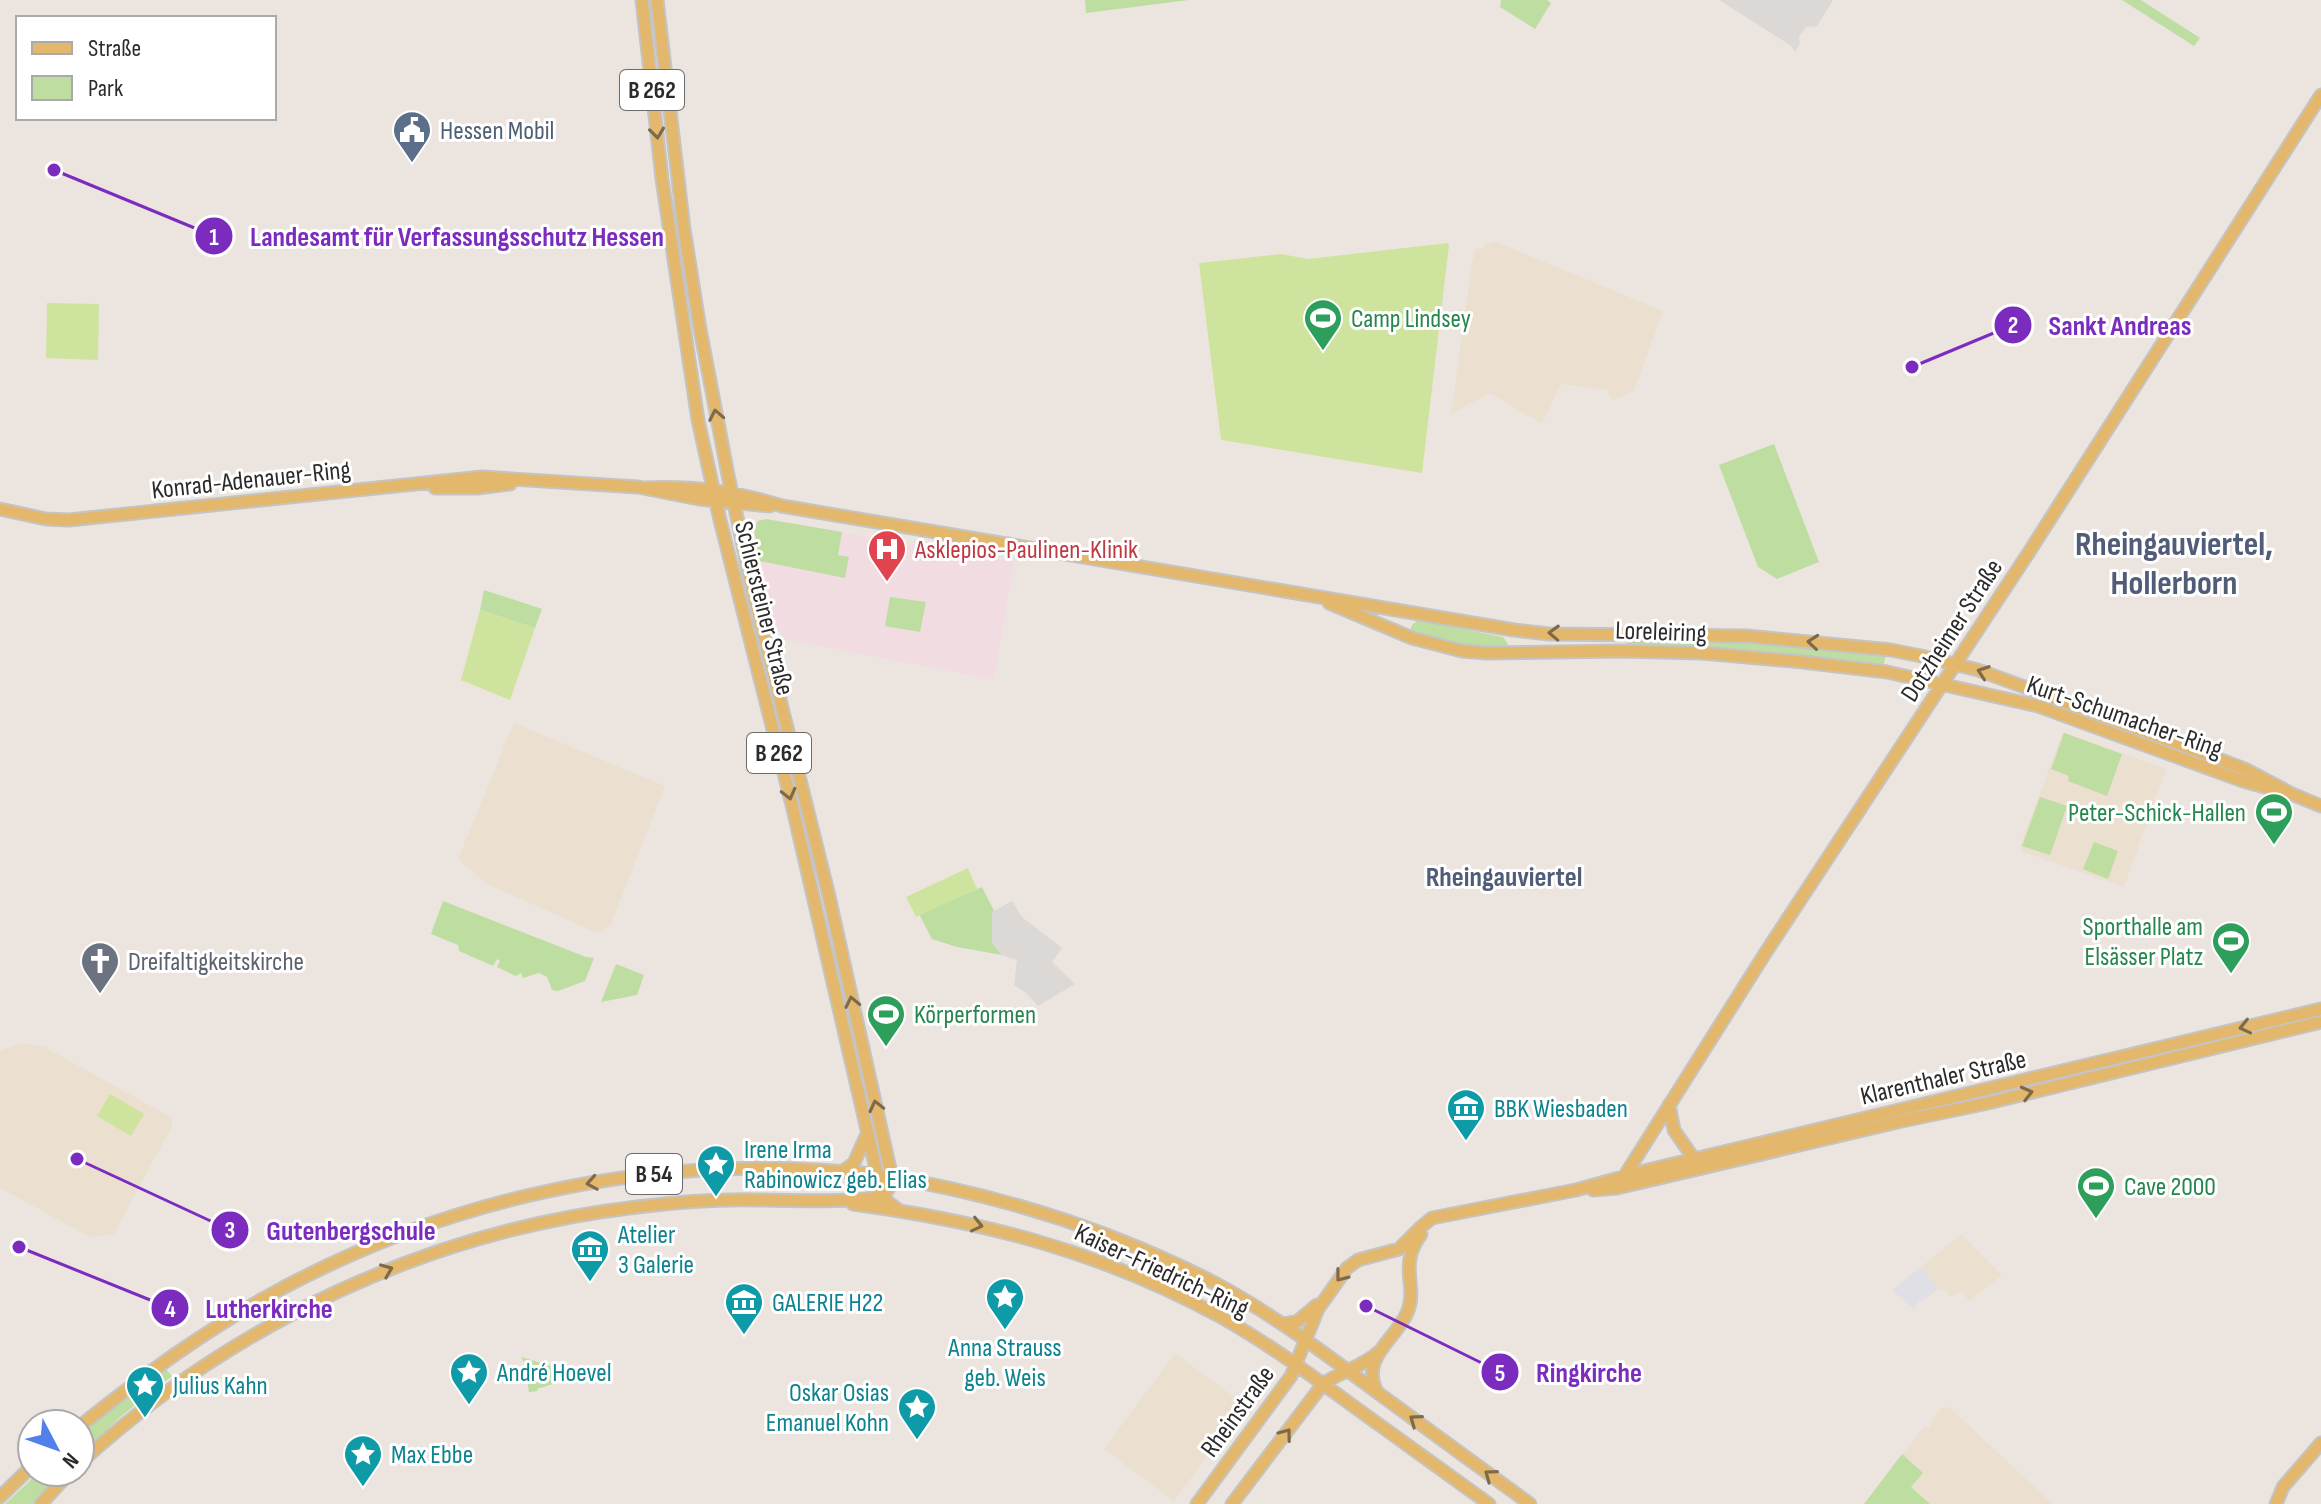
<svg xmlns="http://www.w3.org/2000/svg" width="2321" height="1504" font-family="'Sofia Sans Condensed',sans-serif">
	<style>
		.industrial { fill: #e0dfe5 }
		.education { fill: #ebdfd0 }
		.medical { fill: #f1dde1 }
		.green { fill: #bddda1 }
		.pitch { fill: #cee39e }
		.plaza { fill: #dcd8d5 }
		.lines { fill: none; stroke-linecap: round; stroke-linejoin: round }
		.major-casing { stroke: #c4c4c4; stroke-width: 15 }
		.major { stroke: #e3b86d; stroke-width: 11 }
		.oneway { stroke: #7e6a49 }
		.labels { text-anchor: middle; stroke-width: 6; stroke-linejoin: round; paint-order: stroke }
		.shield { fill: #fff; stroke: #6b6b6b; stroke-width: 2 }
		.shield-label { font-size: 24px; font-weight: bold; fill: #2b2b2b }
		.service-label { font-size: 26px; fill: #4e5e75; stroke: #fff; text-anchor: start }
		.leisure-label { font-size: 26px; fill: #27864d; stroke: #fff; text-anchor: start }
		.street-label { font-size: 26px; fill: #2b2b2b; stroke: #fff }
		.health-label { font-size: 26px; fill: #be3a42; stroke: #fff; text-anchor: start }
		.worship-label { font-size: 26px; fill: #5b616d; stroke: #fff; text-anchor: start }
		.culture-label { font-size: 26px; fill: #0d838f; stroke: #fff; text-anchor: start }
		.neighbourhood-label { font-size: 28px; font-weight: bold; fill: #505c78; stroke: #fff }
		.district-label { font-size: 34px; font-weight: bold; fill: #505c78; stroke: #fff }
		.leader { fill: none; stroke: #7b2cbf; stroke-width: 3 }
		.callout-dot { fill: #7b2cbf; stroke: #fff; stroke-width: 3 }
		.mark-label { font-size: 24px; text-anchor: middle; font-weight: bold; fill: #fff }
		.callout-label { font-size: 28px; text-anchor: middle; font-weight: bold; fill: #7b2cbf; stroke: #fff; stroke-width: 6; stroke-linejoin: round; paint-order: stroke }
	</style>
	<rect width="100%" height="100%" fill="#ece5df"/>
	<!-- industrial -->
	<path class="industrial" d="M1921,1267l17,22 -13,10 -7,3 -4,7 -22,-19z"/>
	<!-- education -->
	<path class="education" d="M1494,241l169,70 -29,80 -22,10 -5,-11 -46,-6 -19,40 -52,-31 -39,21 21,-152 5,-15 6,2 3,-7 6,2z
		M514,723l151,63 -54,138 -10,9 -6,-1 -108,-48 -29,-25z
		M2063,732l103,37 -42,118 -101,-35 -3,-6z
		M21,1043l24,4 127,71v8l-58,108 -24,3 -90,-49v-137z
		M1961,1234l41,41 -33,26 -7,-10 -12,6 -6,-8 -4,2 -19,-24z
		M1175,1353l70,52 -71,96 -70,-52z
		M1949,1407l104,97h-123l-19,-17 -9,-33 23,-28 3,2 4,-5 -2,-2 12,-13z"/>
	<!-- medical -->
	<path class="medical" d="M766,519l246,42 2,4 -20,115 -210,-41 -2,-6 -9,-8 -19,-97 4,-7z"/>
	<!-- green -->
	<path class="green" d="M1085,0h104l-103,13z
		M1501,0h46l4,3 -16,26 -35,-22z
		M2122,0h19l59,38 -6,8z
		M1774,444l45,118 -42,17 -19,-12 -39,-102z
		M766,519l76,13 -4,23 11,2 -4,21 -86,-17 -5,-33 4,-7z
		M484,590l58,19 -7,19 -55,-18z
		M890,597l36,5 -6,30 -35,-6z
		M1418,620l85,17 5,7 -8,7 -64,-10 -26,-10 2,-6z
		M1631,639h77l178,15 -3,14 -253,-20 -4,-4z
		M2064,733l58,21 -15,42 -39,-15 1,-5 -18,-7z
		M2040,797l27,9 -17,49 -28,-9z
		M2094,842l24,9 -10,28 -25,-10z
		M982,887l12,24 -2,2v30l10,12 -45,-8 -25,-8 -13,-25z
		M443,901l143,56 8,1 -9,23 -27,10 -6,-1 -5,-13 -8,-4 -16,5 -2,-5 -5,3 -19,-9 3,-6 -3,-2 -4,7 -34,-15 -1,-6 -27,-11z
		M616,964l28,11 -7,20 -36,7z
		M521,1357l37,11 -5,16 -16,5 1,2 -9,1 -5,-30z
		M165,1368l7,8 -53,42 -38,37 -1,-21 30,-26z
		M1902,1454l21,19 -12,14 19,17h-66z
		M39,1472h12l7,5 -25,27h-28z"/>
	<!-- pitch -->
	<path class="pitch" d="M1448,243l1,2 -27,228 -201,-33 -22,-177 82,-9 27,5z
		M47,303l52,1 -1,56 -52,-2z
		M480,610l55,18 -25,72 -49,-20z
		M968,868l9,21 -61,28 -10,-20z
		M110,1094l34,20 -13,22 -34,-20z"/>
	<!-- plaza -->
	<path class="plaza" d="M1719,0h114l-16,26 -11,1 -7,10 1,6 -5,9 -5,-7z
		M1012,901l10,16 40,31 -10,14 23,22 -37,22 -12,-13 -12,-8 3,-25 -15,-5 -10,-12v-31z"/>
	<g class="lines">
		<!-- major casing -->
		<g class="major-casing">
			<path id="major" d="M642,0l20,179 36,241 22,100 73,289 89,386 8,9 10,7
				M435,488h42l33,-4
				M645,488c50,-2 89,3 137,18l732,124 35,4 198,2 144,14 30,6 57,14 204,75 65,25 45,24 29,12
				M0,509l46,10 23,1 413,-43 156,10 61,12 71,7
				M1329,603l83,35 50,13 24,2 134,-2 82,2 101,9 84,10 151,34 205,75 36,10
				M1669,1105l5,25 20,29
				M842,1172l12,-9 13,-29
				M1617,1188l149,-236 265,-403 290,-454
				M1593,1190l24,-2 285,-67 86,-18 333,-81
				M853,1204c133,18 249,48 368,113 57,32 108,72 160,109 36,26 72,52 108,78
				M1284,1324l14,-3 19,-16
				M1376,1390c-15,-33 19,-50 31,-77 12,-27 -10,-46 14,-79
				M80,1426c63,-50 128,-98 199,-136 158,-85 340,-128 519,-121 27,2 54,2 80,6 115,18 225,52 329,104 60,31 113,71 167,111 52,38 104,76 156,114
				M80,1463c154,-141 350,-232 557,-256 41,-5 81,-8 121,-7 31,0 61,2 91,0 10,-1 21,0 30,-4 9,-3 12,-9 13,-18l-64,-286 -78,-313 -22,-104 -28,-146 -16,-100 -27,-229
				M0,1497l32,-31
				M41,1504l29,-32
				M1197,1504l94,-128 27,-67 29,-41 11,-8 41,-11 22,-22 11,-9 144,-28 72,-20 673,-161
				M1232,1504l91,-120c18,-13 40,-17 57,-33
				M2276,1504l7,-17 38,-44"/>
		</g>
		<!-- major -->
		<use href="#major" class="major"/>
	</g>
	<!-- one-way arrows -->
	<defs><path id="oneway-chevron" d="M-2-3.5L2.5 0L-2 3.5" fill="none" stroke-width="1.6" stroke-linecap="round" stroke-linejoin="round" transform="scale(2)"/></defs>
	<g class="oneway">
		<use href="#oneway-chevron" transform="translate(657 133) rotate(83)"/>
		<use href="#oneway-chevron" transform="translate(716 415) rotate(-101)"/>
		<use href="#oneway-chevron" transform="translate(1554 633) rotate(-178)"/>
		<use href="#oneway-chevron" transform="translate(1813 642) rotate(-175)"/>
		<use href="#oneway-chevron" transform="translate(1983 672) rotate(-161)"/>
		<use href="#oneway-chevron" transform="translate(789 794) rotate(76)"/>
		<use href="#oneway-chevron" transform="translate(852 1002) rotate(-102)"/>
		<use href="#oneway-chevron" transform="translate(2245 1027) rotate(167)"/>
		<use href="#oneway-chevron" transform="translate(2027 1093) rotate(-14)"/>
		<use href="#oneway-chevron" transform="translate(876 1106) rotate(-103)"/>
		<use href="#oneway-chevron" transform="translate(592 1183) rotate(170)"/>
		<use href="#oneway-chevron" transform="translate(977 1225) rotate(13)"/>
		<use href="#oneway-chevron" transform="translate(387 1270) rotate(-22)"/>
		<use href="#oneway-chevron" transform="translate(1341 1276) rotate(128)"/>
		<use href="#oneway-chevron" transform="translate(1415 1420) rotate(-144)"/>
		<use href="#oneway-chevron" transform="translate(1286 1434) rotate(-53)"/>
		<use href="#oneway-chevron" transform="translate(1490 1475) rotate(-144)"/>
	</g>
	<!-- icons -->
	<defs>
		<g id="civic-pin" transform="scale(2)"><path d="M0 17L-7.5 6A9.5 9.5 0 1 1 7.5 6Z" fill="#5c6f8a" stroke="#fff"/><path d="M-.6-6.5H3V-4.5H.6V-3L4-1V1h2V6H-6V1h2V-1L-.6-3ZM-1.2 2.5V6h2.4V2.5Z" fill="#fff"/></g>
		<g id="stadium-pin" transform="scale(2)"><path d="M0 17L-7.5 6A9.5 9.5 0 1 1 7.5 6Z" fill="#2e9e5b" stroke="#fff"/><path d="M0-5a6.5 5 0 1 0 0 10a6.5 5 0 1 0 0-10ZM-3.5-1.8h7v3.6h-7Z" fill="#fff"/></g>
		<g id="hospital-pin" transform="scale(2)"><path d="M0 17L-7.5 6A9.5 9.5 0 1 1 7.5 6Z" fill="#e0444e" stroke="#fff"/><path d="M-5-5h3v3.5h4V-5h3V5h-3V1.5h-4V5h-3Z" fill="#fff"/></g>
		<g id="church-pin" transform="scale(2)"><path d="M0 17L-7.5 6A9.5 9.5 0 1 1 7.5 6Z" fill="#6b7280" stroke="#fff"/><path d="M-1.2-6h2.4v3.5h3.3v2.4h-3.3V6h-2.4V-.1h-3.3v-2.4h3.3Z" fill="#fff"/></g>
		<g id="museum-pin" transform="scale(2)"><path d="M0 17L-7.5 6A9.5 9.5 0 1 1 7.5 6Z" fill="#0f9aa8" stroke="#fff"/><path d="M0-6L6-3V-2H-6V-3ZM-5-1h2V3h-2ZM-1-1h2V3h-2ZM3-1h2V3H3ZM-6 4H6V6H-6Z" fill="#fff"/></g>
		<g id="sight-pin" transform="scale(2)"><path d="M0 17L-7.5 6A9.5 9.5 0 1 1 7.5 6Z" fill="#0f9aa8" stroke="#fff"/><path d="M0-6L1.8-2.2L6-1.7L2.9 1.2L3.7 5.4L0 3.3L-3.7 5.4L-2.9 1.2L-6-1.7L-1.8-2.2Z" fill="#fff"/></g>
	</defs>
	<g fill-rule="evenodd">
		<use href="#civic-pin" x="412" y="130"/>
		<use href="#stadium-pin" x="1323" y="318"/>
		<use href="#hospital-pin" x="887" y="549"/>
		<use href="#stadium-pin" x="2274" y="812"/>
		<use href="#stadium-pin" x="2231" y="941"/>
		<use href="#church-pin" x="100" y="961"/>
		<use href="#stadium-pin" x="886" y="1014"/>
		<use href="#museum-pin" x="1466" y="1108"/>
		<use href="#sight-pin" x="716" y="1164"/>
		<use href="#stadium-pin" x="2096" y="1186"/>
		<use href="#museum-pin" x="590" y="1249"/>
		<use href="#sight-pin" x="1005" y="1297"/>
		<use href="#museum-pin" x="744" y="1302"/>
		<use href="#sight-pin" x="469" y="1372"/>
		<use href="#sight-pin" x="145" y="1385"/>
		<use href="#sight-pin" x="917" y="1407"/>
		<use href="#sight-pin" x="363" y="1454"/>
	</g>
	<g class="labels">
		<!-- shield labels -->
		<g class="shield">
			<rect x="620" y="70" width="64" height="40" rx="6"/>
			<rect x="747" y="733" width="64" height="40" rx="6"/>
			<rect x="626" y="1154" width="56" height="40" rx="6"/>
		</g>
		<g class="shield-label">
			<text x="652" y="98">B 262</text>
			<text x="779" y="761">B 262</text>
			<text x="654" y="1182">B 54</text>
		</g>
		<!-- service labels -->
		<g class="service-label">
			<text x="440" y="139">Hessen Mobil</text>
		</g>
		<!-- leisure labels -->
		<g class="leisure-label">
			<text x="1351" y="327">Camp Lindsey</text>
			<text x="2246" y="821" text-anchor="end">Peter-Schick-Hallen</text>
			<text x="2203" y="935" text-anchor="end">Sporthalle am<tspan x="2203" dy="30">Elsässer Platz</tspan></text>
			<text x="914" y="1023">Körperformen</text>
			<text x="2124" y="1195">Cave 2000</text>
		</g>
		<!-- street labels -->
		<g class="street-label">
			<text transform="translate(251 479) rotate(-6)" y="9">Konrad-Adenauer-Ring</text>
			<text transform="translate(765 608) rotate(76)" y="9">Schiersteiner Straße</text>
			<text transform="translate(1951 630) rotate(-57)" y="9">Dotzheimer Straße</text>
			<text transform="translate(1661 631) rotate(2)" y="9">Loreleiring</text>
			<text transform="translate(2125 716) rotate(19)" y="9">Kurt-Schumacher-Ring</text>
			<text transform="translate(1943 1077) rotate(-13)" y="9">Klarenthaler Straße</text>
			<text transform="translate(1162 1270) rotate(25)" y="9">Kaiser-Friedrich-Ring</text>
			<text transform="translate(1237 1411) rotate(-54)" y="9">Rheinstraße</text>
		</g>
		<!-- health labels -->
		<g class="health-label">
			<text x="915" y="558">Asklepios-Paulinen-Klinik</text>
		</g>
		<!-- worship labels -->
		<g class="worship-label">
			<text x="128" y="970">Dreifaltigkeitskirche</text>
		</g>
		<!-- culture labels -->
		<g class="culture-label">
			<text x="1494" y="1117">BBK Wiesbaden</text>
			<text x="744" y="1158">Irene Irma<tspan x="744" dy="30">Rabinowicz geb. Elias</tspan></text>
			<text x="618" y="1243">Atelier<tspan x="618" dy="30">3 Galerie</tspan></text>
			<text x="772" y="1311">GALERIE H22</text>
			<text x="1005" y="1356" text-anchor="middle">Anna Strauss<tspan x="1005" dy="30">geb. Weis</tspan></text>
			<text x="497" y="1381">André Hoevel</text>
			<text x="173" y="1394">Julius Kahn</text>
			<text x="889" y="1401" text-anchor="end">Oskar Osias<tspan x="889" dy="30">Emanuel Kohn</tspan></text>
			<text x="391" y="1463">Max Ebbe</text>
		</g>
		<!-- neighbourhood labels -->
		<g class="neighbourhood-label">
			<text x="1504" y="886">Rheingauviertel</text>
		</g>
		<!-- district labels -->
		<g class="district-label">
			<text x="2174" y="555">Rheingauviertel,<tspan x="2174" dy="39">Hollerborn</tspan></text>
		</g>
	</g>
	<!-- callouts -->
	<path class="leader" d="M54 170L214 236M1912 367L2013 325M77 1159L230 1230M19 1247L170 1308M1366 1306L1500 1372"/>
	<g class="callout-dot">
		<circle cx="54" cy="170" r="8"/>
		<circle cx="1912" cy="367" r="8"/>
		<circle cx="77" cy="1159" r="8"/>
		<circle cx="19" cy="1247" r="8"/>
		<circle cx="1366" cy="1306" r="8"/>
		<circle cx="214" cy="236" r="20"/>
		<circle cx="2013" cy="325" r="20"/>
		<circle cx="230" cy="1230" r="20"/>
		<circle cx="170" cy="1308" r="20"/>
		<circle cx="1500" cy="1372" r="20"/>
	</g>
	<g class="mark-label">
		<text x="214" y="245">1</text>
		<text x="2013" y="333">2</text>
		<text x="230" y="1238">3</text>
		<text x="170" y="1317">4</text>
		<text x="1500" y="1381">5</text>
	</g>
	<g class="callout-label">
		<text x="457" y="246">Landesamt für Verfassungsschutz Hessen</text>
		<text x="2120" y="335">Sankt Andreas</text>
		<text x="351" y="1240">Gutenbergschule</text>
		<text x="269" y="1318">Lutherkirche</text>
		<text x="1589" y="1382">Ringkirche</text>
	</g>
	<!-- legend -->
	<rect x="16" y="16" width="260" height="104" fill="#ffffff" stroke="#aaaaaa" stroke-width="2"/>
	<rect x="32" y="42" width="40" height="12" fill="#e3b86d" stroke="#aaaaaa" stroke-width="2"/>
	<text x="88" y="56" font-size="24" fill="#2b2b2b">Straße</text>
	<rect x="32" y="76" width="40" height="24" fill="#bddda1" stroke="#aaaaaa" stroke-width="2"/>
	<text x="88" y="96" font-size="24" fill="#2b2b2b">Park</text>
	<!-- north arrow -->
	<g transform="translate(56 1448) rotate(131)"><circle r="38" fill="#ffffff" stroke="#aaaaaa" stroke-width="2"/>
	<path d="M0-6L14 30L0 20L-14 30Z" fill="#5080e8"/>
	<text y="-12" font-size="22" font-weight="bold" text-anchor="middle" fill="#2b2b2b">N</text>
	</g>
</svg>
